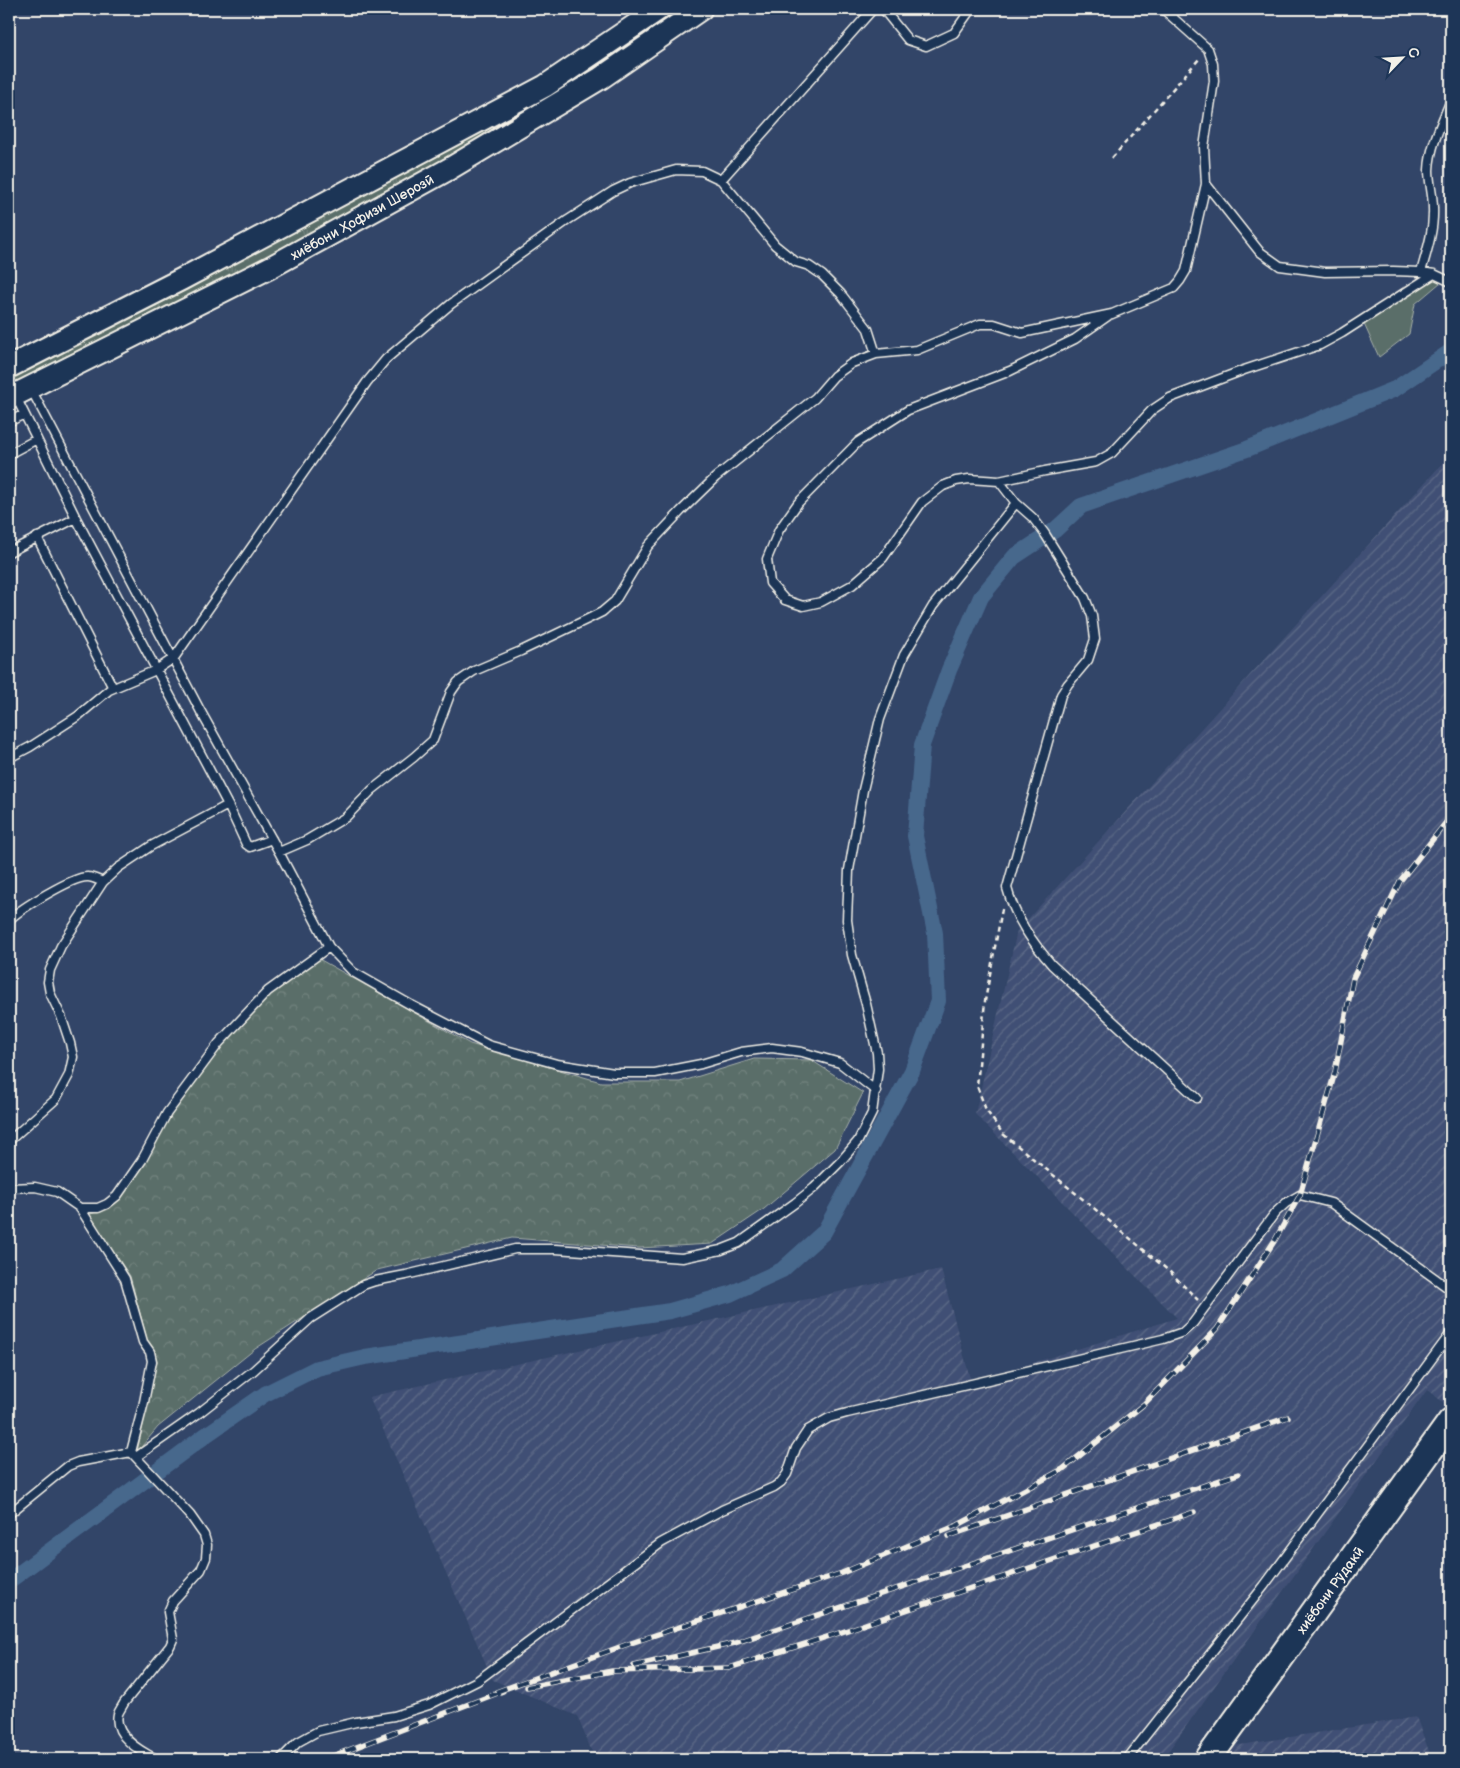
<svg xmlns="http://www.w3.org/2000/svg" width="1460" height="1768" font-family="'Balsamiq Sans',sans-serif">
	<style>
		.industrial { fill: url(#industrial-furrows) }
		.grass { fill: #5a6e69; stroke: #a7b0a8 }
		.forest { fill: url(#forest-crowns); stroke: #a7b0a8 }
		.park { fill: url(#park-tufts); stroke: #a7b0a8 }
		.lines { fill: none; stroke-linecap: round; stroke-linejoin: round }
		.canal { stroke: #47678c; stroke-width: 16 }
		.service-casing { stroke: #f4f1e8; stroke-width: 11 }
		.secondary-casing { stroke: #f4f1e8; stroke-width: 25 }
		.trunk-casing { stroke: #f4f1e8; stroke-width: 29 }
		.path { stroke: #f4f1e8; stroke-width: 2.5; stroke-dasharray: 5 4; stroke-linecap: butt }
		.service { stroke: #1d3557; stroke-width: 8 }
		.secondary { stroke: #1d3557; stroke-width: 21 }
		.trunk { stroke: #1d3557; stroke-width: 25 }
		.rail-casing { stroke: #f4f1e8; stroke-width: 5.5 }
		.rail { stroke: #1d3557; stroke-width: 4; stroke-dasharray: 11; stroke-linecap: butt }
		.labels { text-anchor: middle; stroke-width: 4.5; stroke-linejoin: round; paint-order: stroke }
		.street-label { font-size: 14px; fill: #f4f1e8; stroke: #1d3557 }
	</style>
	<defs>
		<pattern id="industrial-furrows" width="10" height="10" patternUnits="userSpaceOnUse" patternTransform="scale(1.25)"><rect width="10" height="10" fill="#415074"/><path d="M-1 1l2-2M0 10L10 0M9 11l2-2" fill="none" stroke="#5d6a88"/></pattern>
		<pattern id="forest-crowns" width="20" height="18" patternUnits="userSpaceOnUse" patternTransform="scale(1.25)"><rect width="20" height="18" fill="#5a6e69"/><path d="M2 6a3 3 0 1 1 6 0M12 15a3 3 0 1 1 6 0" fill="none" stroke="#72837e"/></pattern>
		<pattern id="park-tufts" width="24" height="20" patternUnits="userSpaceOnUse" patternTransform="scale(1.25)"><rect width="24" height="20" fill="#5a6e69"/><path d="M3 7l-1-3M5 7V3M7 7l1-3M15 17l-1-3M17 17v-4M19 17l1-3" fill="none" stroke="#72837e"/></pattern>
	</defs>
	<rect width="100%" height="100%" fill="#324568"/>
	<filter id="ink" filterUnits="userSpaceOnUse"><feTurbulence type="fractalNoise" baseFrequency=".02" numOctaves="2"/><feDisplacementMap in="SourceGraphic" scale="10" xChannelSelector="R" yChannelSelector="G"/><feConvolveMatrix kernelMatrix="1 2 1 2 8 2 1 2 1" color-interpolation-filters="sRGB"/></filter>
	<g filter="url(#ink)">
		<!-- industrial -->
		<path class="industrial" d="M1451,454v954l-24,-18 -263,367 252,-40 16,42h-837l-18,-43 -84,-36 -124,-283 572,-128 30,113 206,-64 -202,-204 42,-183z"/>
		<!-- grass -->
		<path class="grass" d="M1439,272l8,5 -32,27 -6,30 -30,23 -15,-33z"/>
		<!-- forest -->
		<path class="forest" d="M319,959l151,85 131,38h79l74,-23 57,1 52,33 -28,56 -71,60 -52,35 -73,4 -127,-10 -135,32 -122,79 -97,78 -21,25 20,-91 -10,-21 -17,-64 -42,-61 23,-8 12,-12 50,-82 50,-68 48,-52z"/>
		<!-- park -->
		<path class="park" d="M655,9h41l-250,155 -437,232v-29l423,-223z"/>
		<g class="lines">
			<!-- canal -->
			<path class="canal" d="M9,1581l197,-146 59,-41 52,-26 48,-11 305,-46 60,-17 52,-24 42,-38 88,-161 26,-70 -3,-68 -20,-97 7,-91 27,-75 32,-73 33,-40 41,-27 26,-24 166,-57 148,-60 56,-38"/>
			<!-- service casing -->
			<g class="service-casing">
				<path id="service" d="M883,9l25,31 18,6 28,-13 17,-24
					M721,180l152,-171
					M1206,184l53,67 21,15 45,6 68,-1 28,1 13,2 17,8
					M1421,272c6,-21 13,-42 12,-64 0,-13 -4,-26 -4,-38 1,-24 13,-48 22,-70
					M1108,316l-33,23 -65,32 -102,39 -50,32 -60,61 -19,27 -12,29 3,24 15,17 18,6 18,-4 31,-17 31,-27 39,-56 21,-16 13,-5 13,-2 30,2 46,-10 51,-9 16,-9 40,-43 18,-12 74,-28 76,-25 22,-12 92,-59
					M31,389l170,323 78,140 50,95 24,25 58,33 77,40 69,19 57,9h41l46,-9 40,-12 31,-4 30,4 38,11 36,28
					M16,397l60,121 152,287
					M9,422l15,-8
					M9,454l28,-15
					M999,481l17,22 17,15 12,16 40,64 7,18 3,23 -7,21 -20,24 -7,11 -54,193c8,30 25,54 45,77l145,133
					M37,537l76,151
					M9,552l67,-34
					M9,758l21,-11 48,-31 31,-26 47,-20 18,-12 193,-276 19,-23 65,-55 117,-84 45,-29 17,-8 46,-13 26,1 19,9 54,65 21,17 13,4 13,9 19,19 27,35 8,25
					M279,852l28,-12 39,-23 26,-27 42,-33 19,-17 18,-48 7,-10 16,-11 47,-20 71,-34 10,-5 13,-11 33,-55 33,-35 35,-34 99,-79 19,-22 18,-13 24,-9 41,-4 63,-26h14l28,9 90,-19 62,-26 6,-7 6,-10 20,-87 -2,-37 10,-66 -1,-17 -5,-15 -45,-40
					M9,920c11,-11 64,-44 79,-43 4,0 10,3 15,5
					M9,1141l47,-42 13,-24 4,-18 -3,-14 -9,-27 -11,-23 -2,-11 2,-12 11,-24 42,-64 15,-14 33,-22 77,-41 18,39 4,3 22,-8
					M9,1188l26,-1 22,5 23,16h18l9,-4 10,-8 25,-36 25,-47 52,-70 49,-52 61,-44
					M80,1208l45,71 18,63 7,10 2,9 -8,41 -13,50
					M136,1457l63,-44 55,-43 57,-52 52,-33 12,-4 31,-6 109,-26h41l126,9 39,-8 18,-7 56,-40 19,-15 27,-27 17,-20 14,-28 6,-44 -1,-16 -11,-49 -14,-49 -5,-35 2,-50 14,-80 17,-71 24,-64 29,-49 83,-103
					M9,1514l59,-48 10,-4 53,-10 59,63 14,20 3,10 -1,13 -5,12 -28,31 -5,11 5,27 -3,7 -46,57c-2,4 -5,8 -6,11 -5,22 22,37 38,45
					M281,1759l17,-17 20,-11 38,-9 38,-6 35,-11 48,-24 184,-138 61,-33 52,-23 7,-5 6,-8 9,-26 12,-18 21,-12 18,-5 316,-74 20,-7 10,-9 82,-110 11,-10 14,-8 31,8 120,87
					M1127,1759l137,-173 187,-253"/>
			</g>
			<!-- secondary casing -->
			<g class="secondary-casing">
				<path id="secondary" d="M9,367l173,-88 363,-193 114,-77
					M9,398l260,-130 180,-99 152,-91 100,-69"/>
			</g>
			<!-- trunk casing -->
			<g class="trunk-casing">
				<path id="trunk" d="M1208,1759l243,-338"/>
			</g>
			<!-- path -->
			<path class="path" d="M1112,158l88,-100
				M1002,909l-17,92 -8,85 9,24 17,24 98,80 69,58 28,28"/>
			<!-- service -->
			<use href="#service" class="service"/>
			<!-- secondary -->
			<use href="#secondary" class="secondary"/>
			<!-- trunk -->
			<use href="#trunk" class="trunk"/>
			<!-- rail casing -->
			<g class="rail-casing">
				<path id="rail" d="M949,1536l339,-119
					M634,1666l101,-23 503,-169
					M527,1687l85,-16 117,-3 104,-33 361,-123
					M496,1692l132,-48 214,-71 116,-48 105,-56 81,-65 73,-75 58,-89 25,-45 35,-123 18,-94 47,-97 51,-65
					M325,1759l178,-68"/>
			</g>
			<!-- rail -->
			<use href="#rail" class="rail"/>
		</g>
	</g>
	<g class="labels">
		<!-- street labels -->
		<g class="street-label">
			<text transform="translate(362 217) rotate(-29)" y="5">хиёбони Ҳофизи Шерозӣ</text>
			<text transform="translate(1330 1590) rotate(-54)" y="5">хиёбони Рӯдакӣ</text>
		</g>
	</g>
	<!-- margin -->
	<rect width="1460" height="1768" fill="none" stroke="#1d3557" stroke-width="30"/>
	<rect x="15" y="15" width="1430" height="1738" fill="none" stroke="#f4f1e8" stroke-width="2" filter="url(#ink)"/>
	<!-- north arrow -->
	<g transform="translate(1402 58) rotate(65)" stroke="#1d3557" stroke-width="4" paint-order="stroke">
	<path d="M0-4L9 19L0 12L-9 19Z" fill="#f4f1e8"/>
	<text y="-8" font-size="14" font-weight="bold" text-anchor="middle" fill="#f4f1e8">С</text>
	</g>
</svg>
